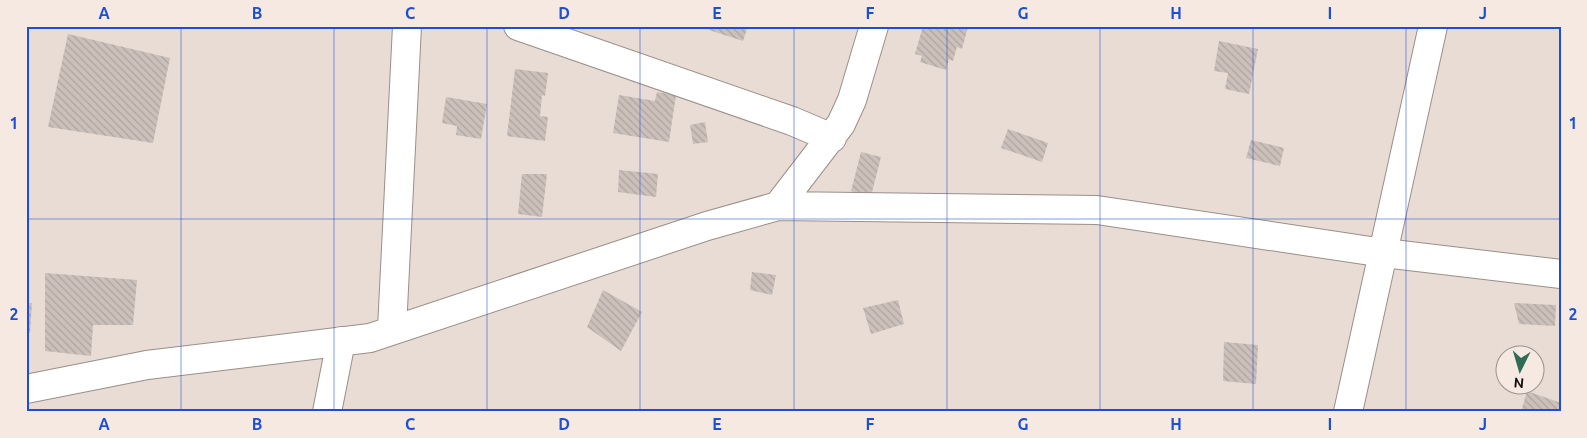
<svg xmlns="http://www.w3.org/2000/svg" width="1587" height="438" font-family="Ubuntu,sans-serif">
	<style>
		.building { fill: url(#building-back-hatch) }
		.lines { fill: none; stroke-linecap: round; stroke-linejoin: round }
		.minor-casing { stroke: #9a8f89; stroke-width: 30 }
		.minor { stroke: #fff; stroke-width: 28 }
		.grid { fill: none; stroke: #1d4ed8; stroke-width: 1; stroke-opacity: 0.55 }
		.neatline { fill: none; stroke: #1d4ed8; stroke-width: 2 }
		.grid-label { font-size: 16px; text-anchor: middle; font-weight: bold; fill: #1d4ed8 }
	</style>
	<defs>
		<pattern id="building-back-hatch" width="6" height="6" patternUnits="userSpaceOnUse" patternTransform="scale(1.25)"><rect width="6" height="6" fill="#ccc0ba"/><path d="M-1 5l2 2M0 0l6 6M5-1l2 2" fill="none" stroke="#aea49f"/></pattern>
	</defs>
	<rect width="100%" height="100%" fill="#e8dcd5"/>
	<!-- building -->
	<path class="building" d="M710,26h38l-5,15 -34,-11z
		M923,26l45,1 -6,22 -5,-2 -4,14 -4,-2 -3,11 -26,-8 2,-6 -7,-2z
		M68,34l102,24 -17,85 -105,-16z
		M1219,41l39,8 -9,45 -24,-5 3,-16 -14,-2z
		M515,69l33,4 -3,23 -3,-1 -2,21 8,1 -3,24 -38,-5z
		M657,92l19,3 -7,47 -56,-9 6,-38 36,6z
		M446,97l41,7 -6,35 -25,-4 1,-9 -15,-3z
		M705,122l3,20 -15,2 -3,-19z
		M1008,129l40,14 -6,19 -41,-14z
		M1251,140l33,8 -4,18 -34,-8z
		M861,152l20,5 -10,39 -20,-5z
		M619,170l39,4 -2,23 -38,-5z
		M522,174h25l-5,43 -24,-3z
		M752,272l24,3 -4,20 -22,-5z
		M45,273l92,7 -4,45h-40l-2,31 -46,-5z
		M603,290l39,22 -21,39 -34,-24z
		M898,300l6,24 -33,10 -8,-26z
		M26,303h6l-2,30h-4z
		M1514,303l42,2 -1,21 -36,-2z
		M1224,342l34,3 -2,39 -33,-3z
		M1527,391l34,12 -2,9h-38z"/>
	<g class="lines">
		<!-- minor casing -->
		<g class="minor-casing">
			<path id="minor" d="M518,26l274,95 40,17
				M778,206l63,-82 11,-24 22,-74
				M392,329l15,-303
				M26,389l121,-24 223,-27 337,-112 71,-20 319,4 287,43 177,21
				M327,412l14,-71
				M1348,412l85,-386"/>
		</g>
		<!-- minor -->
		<use href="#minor" class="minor"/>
	</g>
	<!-- grid -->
	<path class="grid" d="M181,26v386M334,26v386M487,26v386M640,26v386M794,26v386M947,26v386M1100,26v386M1253,26v386M1406,26v386M26,219h1535"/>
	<!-- border -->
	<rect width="1587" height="438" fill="none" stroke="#f5e9e2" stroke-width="55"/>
	<!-- north arrow -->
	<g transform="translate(1520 370) rotate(185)"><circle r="24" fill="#f5e9e2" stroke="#9b928d"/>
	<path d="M0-4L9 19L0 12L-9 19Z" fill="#306b55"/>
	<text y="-8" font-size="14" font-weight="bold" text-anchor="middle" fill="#130f0d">N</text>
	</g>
	<rect x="28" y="28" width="1532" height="382" class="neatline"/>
	<g class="grid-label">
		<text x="104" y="19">A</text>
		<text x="257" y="19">B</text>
		<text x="410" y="19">C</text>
		<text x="564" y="19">D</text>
		<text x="717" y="19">E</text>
		<text x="870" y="19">F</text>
		<text x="1023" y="19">G</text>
		<text x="1176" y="19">H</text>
		<text x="1330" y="19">I</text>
		<text x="1483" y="19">J</text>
		<text x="14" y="129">1</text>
		<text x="1573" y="129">1</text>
		<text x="14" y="320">2</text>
		<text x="1573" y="320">2</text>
		<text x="104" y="430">A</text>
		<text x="257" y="430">B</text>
		<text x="410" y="430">C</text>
		<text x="564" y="430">D</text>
		<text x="717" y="430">E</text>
		<text x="870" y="430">F</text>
		<text x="1023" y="430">G</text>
		<text x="1176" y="430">H</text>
		<text x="1330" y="430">I</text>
		<text x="1483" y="430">J</text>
	</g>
</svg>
